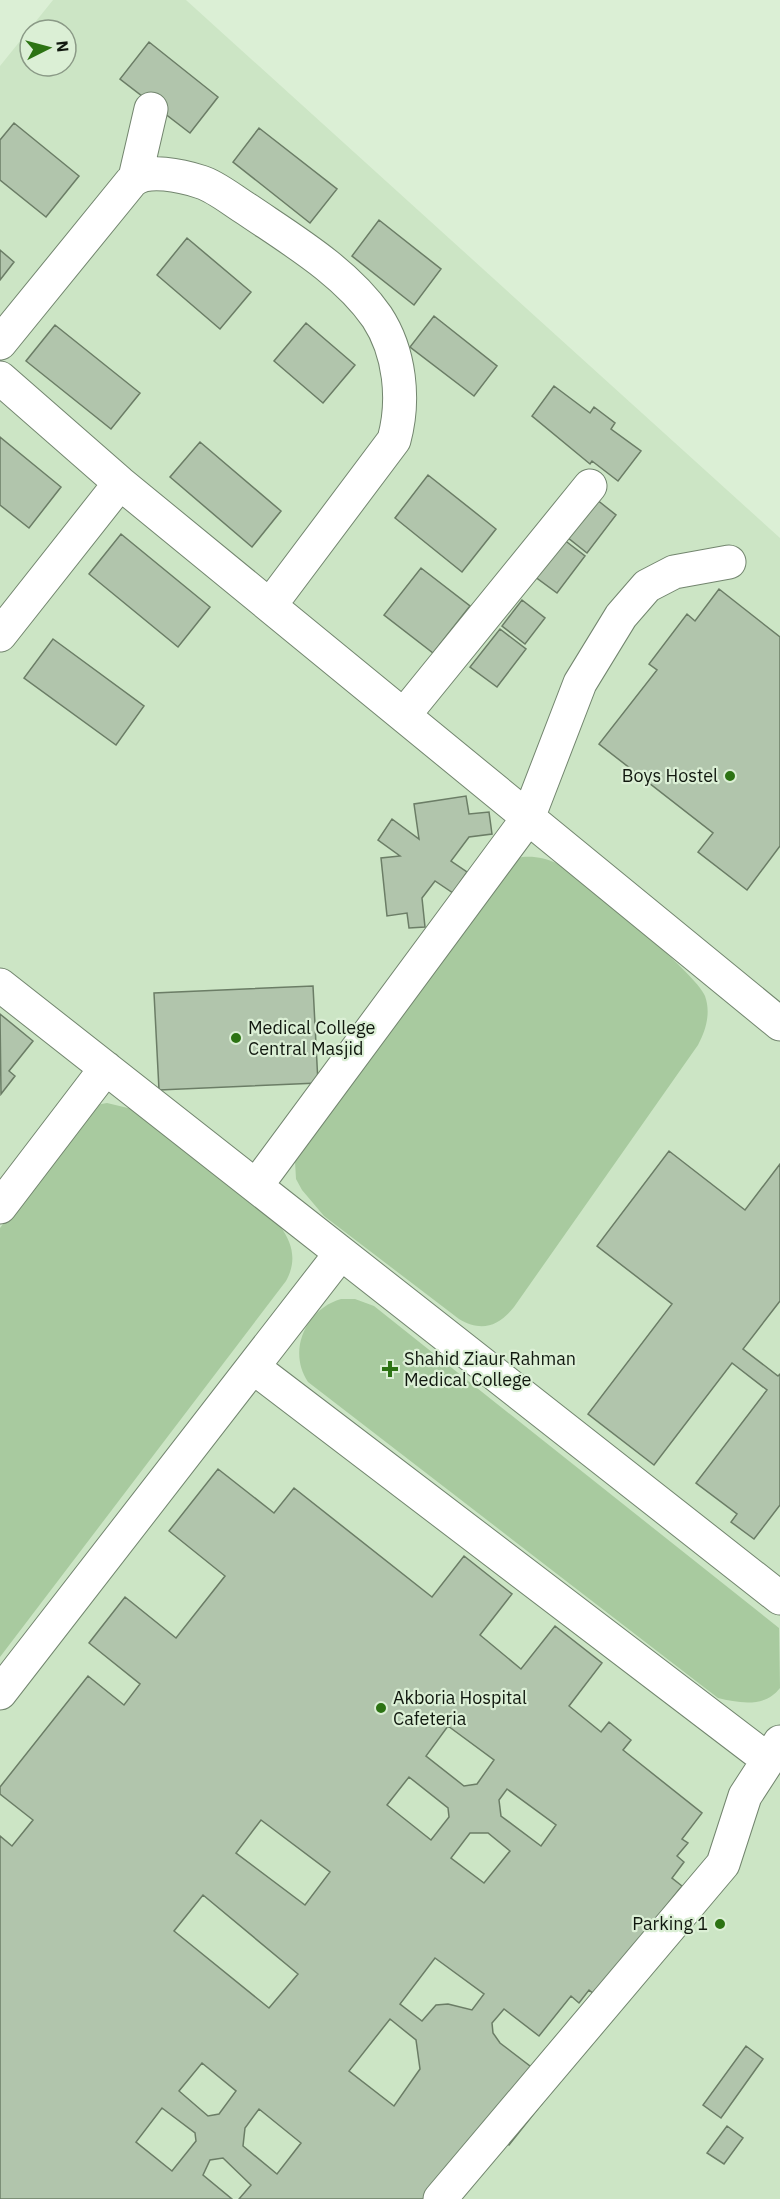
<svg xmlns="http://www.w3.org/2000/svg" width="780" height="2199" font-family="'IBM Plex Sans',sans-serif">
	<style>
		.built { fill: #cce5c5; fill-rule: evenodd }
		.green { fill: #a8ca9f }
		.building { fill: #b1c5ac; stroke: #6b7d66; stroke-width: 1.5; fill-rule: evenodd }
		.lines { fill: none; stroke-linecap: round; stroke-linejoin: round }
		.minor-casing { stroke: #72856e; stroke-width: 35 }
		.minor { stroke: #fff; stroke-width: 33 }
		.poi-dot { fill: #2c7313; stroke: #dbefd5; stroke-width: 2 }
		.labels { text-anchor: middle; stroke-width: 4.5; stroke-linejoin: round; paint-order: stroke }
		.poi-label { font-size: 18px; fill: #11180f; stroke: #dbefd5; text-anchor: start }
	</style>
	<rect width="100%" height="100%" fill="#dbefd5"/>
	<!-- built -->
	<path class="built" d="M53,0h133l594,538v1661h-780v-2133zM30,30h36v36h-36z"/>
	<!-- green -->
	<path class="green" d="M522,857c13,-1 24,1 36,7 24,14 140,111 147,132 6,17 1,34 -7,49l-184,262c-16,20 -33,25 -55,12l-135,-103 -22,-26 -6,-11 -1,-18 218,-301z
		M107,1103l25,6 148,117c13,18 17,35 6,55l-286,376v-429l72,-98 24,-25z
		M341,1299h14l19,7 405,322 1,60c-15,20 -41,15 -62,10l-410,-316c-21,-31 -2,-73 33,-83z"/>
	<!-- building -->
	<path class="building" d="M149,42l69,55 -28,36 -70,-54z
		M14,123l65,53 -33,41 -46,-37v-40z
		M259,128l78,61 -27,34 -77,-61z
		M379,220l62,49 -27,36 -62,-49z
		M187,238l64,54 -31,37 -63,-54z
		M0,250l14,12 -14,18z
		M434,316l63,50 -23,30 -64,-49z
		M306,323l49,42 -32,38 -49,-42z
		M55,325l85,68 -29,36 -85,-68z
		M554,386l36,27 4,-6 21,16 -4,6 30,22 -23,30 -26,-20 -2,3 -58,-48z
		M0,437l61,50 -32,41 -29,-23z
		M200,442l81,69 -29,36 -82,-70z
		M428,475l68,54 -34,43 -67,-54z
		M596,499l20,16 -29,38 -20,-16z
		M121,534l89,73 -32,40 -89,-73z
		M563,539l22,17 -28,37 -23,-17z
		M421,568l49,38 -37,47 -49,-38z
		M719,589l61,48v209l-33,44 -49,-38 15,-19 -114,-89 58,-74 -8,-6 38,-50 8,7z
		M522,600l23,18 -20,26 -23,-18z
		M500,629l26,20 -29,38 -27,-20z
		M53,639l91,67 -28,39 -92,-67z
		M466,796l3,18 20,-2 3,22 -23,3 -18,24 16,11 -14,21 -18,-12 -13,17 3,29 -16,1 -2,-15 -20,3 -6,-58 19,-2 -22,-16 14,-21 27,20 -5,-35z
		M313,986l5,97 -159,7 -5,-97z
		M0,1014l33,27 -24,30 6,5 -14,18z
		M669,1151l76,59 35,-46v137l-37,48 35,27 2,-2v131l-26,34 -23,-17 6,-8 -41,-31 71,-93 -35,-27 -78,102 -66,-51 84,-110 -75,-58z
		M218,1469l56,44 20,-25 138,109 32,-41 48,38 -32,41 41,34 34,-43 47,37 -33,43 32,26 8,-10 22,18 -8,10 79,63 -20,26 6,4 -11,13 7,6 -12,16 10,8 -87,109 -6,-5 -10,13 -8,-7 -32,40 -35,-27 -12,14 1,10 7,10 56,43 -47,59 -22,-18 -57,72h-191l12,-14 -28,-27 -13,2 -7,15 29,24h-232v-363l12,10 21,-26 -33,-26v-7l88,-111 36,29 16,-21 -51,-41 36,-46 51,41 49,-62 -56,-45zM448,1726l46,34 -17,24 -13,2 -38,-30zM409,1777l39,31 1,9 -18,23 -44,-35zM507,1789l49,36 -15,21 -40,-30 -2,-16zM261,1820l69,52 -25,33 -69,-52zM470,1833h18l22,18 -26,32 -33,-25zM203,1895l95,79 -29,34 -95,-77zM435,1958l49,36 -12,16 -24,-6 -12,1 -14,16 -22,-17zM390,2019l26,21 4,29 -26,37 -45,-35zM202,2063l34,28 -17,23 -11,2 -29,-25zM162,2108l33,25 1,8 -24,30 -36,-29zM259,2109l42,34 -24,31 -34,-28 2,-18z
		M746,2046l17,13 -42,59 -18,-13z
		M727,2126l16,12 -19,26 -17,-11z"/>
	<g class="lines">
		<!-- minor casing -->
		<g class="minor-casing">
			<path id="minor" d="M135,178l16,-69
				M0,343l131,-161c15,-15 52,-6 70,0 16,5 32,19 47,28 44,30 98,62 129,107 23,35 28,83 17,123l-114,152
				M0,378l120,105 660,541
				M0,635l120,-152
				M404,715l186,-229
				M0,985l780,613
				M256,1186l272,-368 52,-135 41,-67 26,-30 27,-14 55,-10
				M0,1207l106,-139
				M253,1367l514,392
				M0,1693l341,-440
				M440,2199l283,-335 22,-68 35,-54"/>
		</g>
		<!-- minor -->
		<use href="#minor" class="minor"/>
	</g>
	<!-- markers -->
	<g class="poi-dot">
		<circle cx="730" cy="776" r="6"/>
		<circle cx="236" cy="1038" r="6"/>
		<path d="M387 1360h6v6h6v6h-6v6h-6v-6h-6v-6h6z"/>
		<circle cx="381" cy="1708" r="6"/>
		<circle cx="720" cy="1924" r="6"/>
	</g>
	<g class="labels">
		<!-- poi labels -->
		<g class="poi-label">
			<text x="718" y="782" text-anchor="end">Boys Hostel</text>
			<text x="248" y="1034">Medical College<tspan x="248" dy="21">Central Masjid</tspan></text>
			<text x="404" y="1365">Shahid Ziaur Rahman<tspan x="404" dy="21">Medical College</tspan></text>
			<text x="393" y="1704">Akboria Hospital<tspan x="393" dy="21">Cafeteria</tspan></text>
			<text x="708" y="1930" text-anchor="end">Parking 1</text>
		</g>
	</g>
	<!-- north arrow -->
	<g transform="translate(48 48) rotate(84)"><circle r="28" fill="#dbefd5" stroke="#8a9986" stroke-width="1.5"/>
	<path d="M0-4.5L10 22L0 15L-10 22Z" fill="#2c7313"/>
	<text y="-9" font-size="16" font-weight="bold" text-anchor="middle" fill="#11180f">N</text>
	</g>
</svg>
